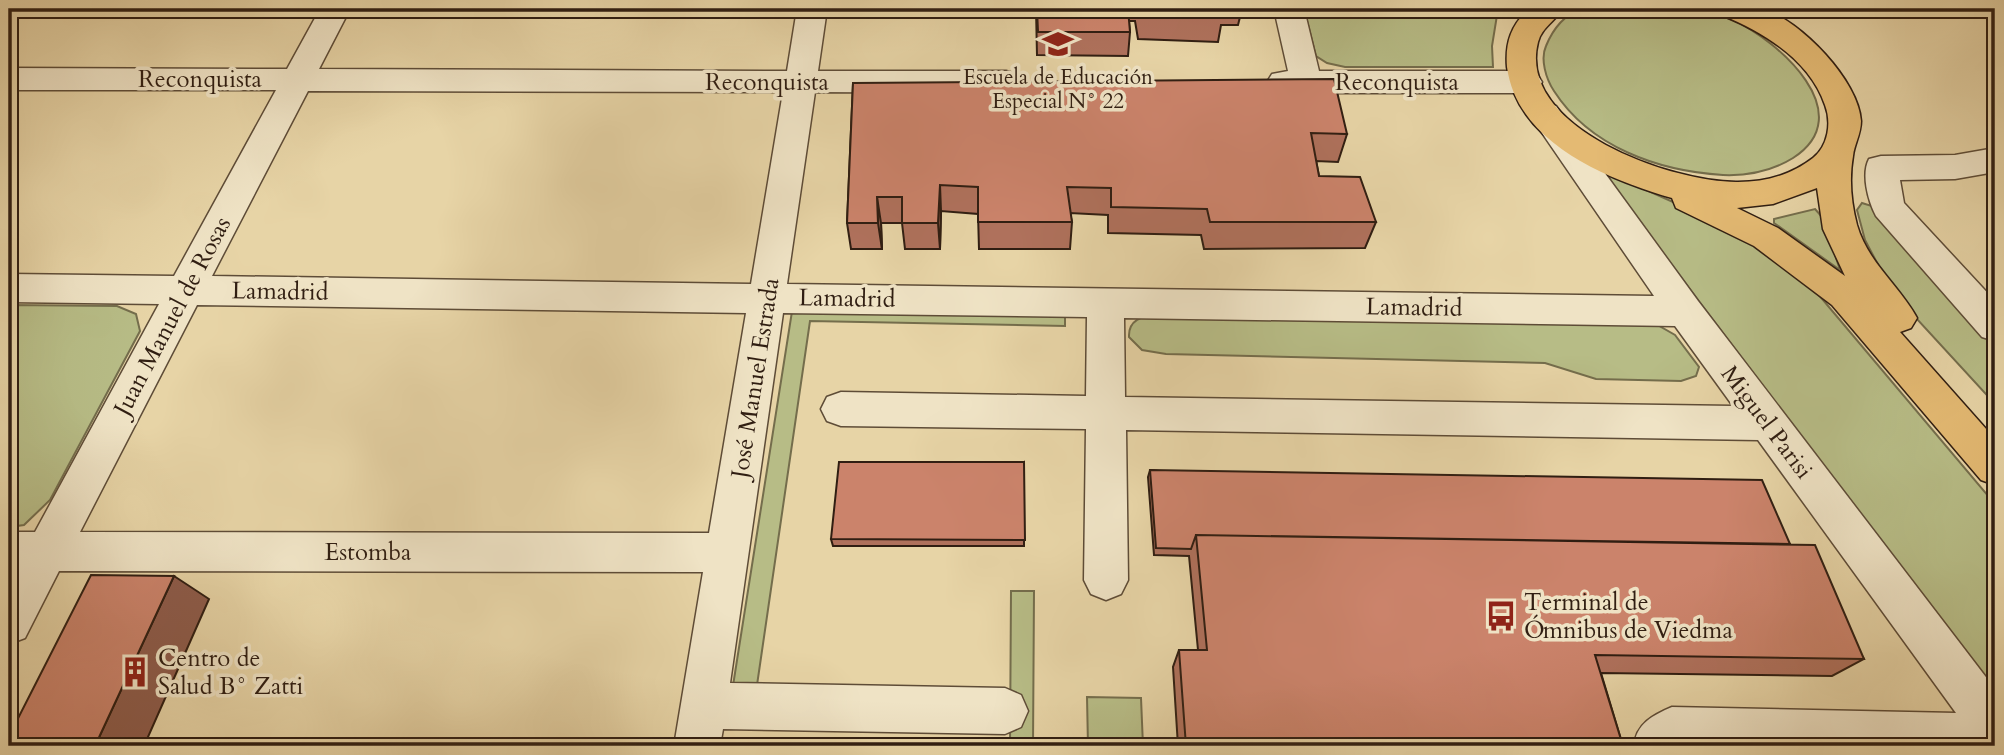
<svg xmlns="http://www.w3.org/2000/svg" width="2004" height="755" font-family="Cardo,serif">
	<style>
		.green { fill: #b7bc86; stroke: #746d4c; stroke-width: 2 }
		.lines { fill: none; stroke-linecap: round; stroke-linejoin: round }
		.minor-casing { stroke: #5e4c37; stroke-width: 3 }
		.major-casing { stroke: #301e12; stroke-width: 3 }
		.minor { fill: #efe3c5; fill-rule: evenodd }
		.major { fill: #e4ba73; fill-rule: evenodd }
		.wall { fill: #af715c; stroke: #301e12; stroke-width: 2 }
		.shaded-wall { fill: #8e5c4b; stroke: #301e12; stroke-width: 2 }
		.building { fill: #cb836b; stroke: #301e12; stroke-width: 2 }
		.labels { text-anchor: middle; stroke-width: 7; stroke-linejoin: round; paint-order: stroke }
		.far-poi-label { font-size: 21px; fill: #301e12; stroke: #efe3c5 }
		.street-label { font-size: 24px; fill: #301e12; stroke: #efe3c5 }
		.poi-label { font-size: 24px; fill: #301e12; stroke: #efe3c5; text-anchor: start }
	</style>
	<rect width="100%" height="100%" fill="#e7d4a6"/>
	<filter id="stains"><feTurbulence type="fractalNoise" baseFrequency=".00286" numOctaves="4"/><feColorMatrix values="0 0 0 0 .2 0 0 0 0 .09 0 0 0 0 .02 0 0 0 .5 -.17"/></filter>
	<radialGradient id="worn" r=".72"><stop offset=".6" stop-color="#630" stop-opacity="0"/><stop offset="1" stop-color="#630" stop-opacity=".3"/></radialGradient>
	<!-- green -->
	<path class="green" d="M1304,9h194l-6,37 1,21h-148l-18,-4 -11,-7z
		M1581,9c50,0 106,-9 152,11 46,21 128,94 60,138 -21,13 -45,18 -70,17 -65,-4 -133,-28 -169,-84 -8,-12 -14,-32 -8,-45 7,-17 18,-31 35,-37z
		M1606,172l76,34 74,38 62,50 177,210v190l-377,-500z
		M1862,203l13,4 120,139v58l-102,-111 -28,-53 -8,-30z
		M1815,209l8,9 17,52 -66,-47v-4z
		M9,305l108,1 19,8 4,17 -90,169 -26,25 -15,2z
		M793,305l272,5v16l-255,-5 -54,371h-24z
		M1163,312l491,11 21,12 24,32 -3,9 -15,5 -85,-2 -51,-16 -379,-9 -24,-4 -13,-13c-1,-20 18,-21 34,-25z
		M1011,591h23l-1,155h-23z
		M1087,697l54,1 2,48h-55z"/>
	<g class="lines">
		<!-- minor casing -->
		<g class="minor-casing">
			<path id="minor" d="M320,9h30l-31,60 468,2 10,-62h30l-9,62h188l11,3 5,8 -5,8 -11,3 -191,-1 -28,192 867,12 -125,-182 5,-8 11,-3 11,3 142,195 297,388v57h-361c2,-22 19,-31 38,-39l284,6 -198,-273 -632,-10 2,150 -7,14 -15,6 -15,-6 -7,-14 2,-151 -245,-3 -14,-5 -6,-12 6,-12 14,-5 245,4 1,-79 -304,-4 -53,370 275,5 16,7 7,16 -7,16 -16,7 -282,-5 -3,17h-46l29,-174 -644,-1 -34,67 -16,6v-64l5,-9 -5,-1v-38h26l124,-228 -150,-2v-28l165,2 102,-186h-267v-22l278,1zM308,91l475,1 -32,192 -539,-8zM197,305l549,8 -37,220 -629,-1zM1124,318l551,8 58,80 -608,-9z
				M1274,9h30l15,62h207l11,3 5,8 -5,8 -11,3h-243l-11,-3 -5,-8 5,-8 16,-3z
				M1995,148v24l-40,7 -55,1 4,23 91,98v40l-13,-4 -106,-121c-8,-15 -15,-42 -7,-57l12,-3 74,-1z"/>
		</g>
		<!-- major casing -->
		<g class="major-casing">
			<path id="major" d="M1529,9h34c-8,12 -21,18 -25,33 -22,87 136,141 200,140 27,0 53,-7 75,-24 15,-12 19,-35 12,-53 -15,-44 -60,-72 -101,-89l-4,-7c13,0 31,-3 43,0 37,11 96,72 98,112 0,13 -7,24 -8,35 -4,23 -2,46 4,69 11,38 42,60 60,93l-6,10 -11,4 95,107v46l-14,-5 -149,-175 -78,-59 -78,-38 -4,-10c-65,-19 -155,-55 -165,-131 -2,-24 4,-42 22,-58zM1817,188l6,41 22,47 -67,-48 -41,-20 36,-4z"/>
		</g>
		<!-- minor -->
		<use href="#minor" class="minor"/>
		<!-- major -->
		<use href="#major" class="major"/>
	</g>
	<!-- wall -->
	<path class="wall" d="M1036,9h206l-4,16h-17l-3,17 -80,-3 -3,-18h-6l1,11 -2,24 -91,-1z
		M853,83l494,51 -9,28 -22,-1 3,15 57,46 -11,26 -161,1 -3,-14 -93,-2v-18l-38,-2 2,9 -2,27h-91l-1,-35 -37,-3 -1,38h-35l-3,-26h-21l1,26h-31l-4,-26z
		M1024,462v84h-191l-2,-7z
		M1150,470l640,74 74,115 -32,17 -231,-3 22,73h-445l-5,-79 6,-17h19l-9,-94 -35,-1 -6,-78z"/>
	<!-- shaded-wall -->
	<path class="shaded-wall" d="M940,185l1,26 -1,38 -2,-26z
		M877,197l4,26 1,26 -4,-26z
		M174,576l35,23 -65,147h-49z"/>
	<!-- building -->
	<path class="building" d="M1037,9h91l2,23h-92z
		M1140,9h81l2,9 -82,-2z
		M1334,79l13,55 -36,-1 8,43 41,1 16,45h-166l-3,-13 -96,-2v-19l-44,-1 5,35h-94v-35l-38,-2 -2,38h-36v-26h-25l1,26h-31l6,-140z
		M839,462h185l1,78 -194,-1z
		M1150,470l612,10 28,64 -594,-9 -5,14 -35,-1z
		M1196,535l619,10 49,114 -269,-4 28,91h-437l-7,-96h28z
		M91,575l83,1 -79,170h-86v-10z"/>
	<!-- icons -->
	<defs>
		<g id="school-bare" transform="scale(2.415)"><path d="M0-5L7-2L0 1L-7-2ZM-4 1L0 2.5L4 1V4Q0 6-4 4Z" fill="#8f2418" stroke="#efe3c5" stroke-width="2.5" paint-order="stroke"/></g>
		<g id="bus-bare" transform="scale(2.415)"><path d="M-5-6H5V4H4V6H2V4H-2V6H-4V4H-5ZM-3.5-4V0h7V-4ZM-3.5 1.2v1.5H-2V1.2ZM2 1.2v1.5H3.5V1.2Z" fill="#8f2418" stroke="#efe3c5" stroke-width="2.5" paint-order="stroke"/></g>
		<g id="building-bare" transform="scale(2.415)"><path d="M-4-6H4V6H1V3H-1V6H-4ZM-2.5-4.3h1.7v1.8h-1.7ZM.8-4.3h1.7v1.8H.8ZM-2.5-1h1.7V.8h-1.7ZM.8-1h1.7V.8H.8Z" fill="#8f2418" stroke="#efe3c5" stroke-width="2.5" paint-order="stroke"/></g>
	</defs>
	<g fill-rule="evenodd">
		<use href="#school-bare" x="1058" y="44"/>
		<use href="#bus-bare" x="1501" y="616"/>
		<use href="#building-bare" x="135" y="672"/>
	</g>
	<g class="labels">
		<!-- far-poi labels -->
		<g class="far-poi-label">
			<text x="1058" y="84">Escuela de Educación<tspan x="1058" dy="24">Especial N° 22</tspan></text>
		</g>
		<!-- street labels -->
		<g class="street-label">
			<text x="200" y="87">Reconquista</text>
			<text x="767" y="90">Reconquista</text>
			<text x="1397" y="90">Reconquista</text>
			<text transform="translate(280 291) rotate(1)" y="8">Lamadrid</text>
			<text transform="translate(847 298) rotate(1)" y="8">Lamadrid</text>
			<text transform="translate(1414 307) rotate(1)" y="8">Lamadrid</text>
			<text transform="translate(172 316) rotate(-62)" y="8">Juan Manuel de Rosas</text>
			<text transform="translate(755 378) rotate(-81)" y="8">José Manuel Estrada</text>
			<text transform="translate(1767 422) rotate(53)" y="8">Miguel Parisi</text>
			<text x="368" y="560">Estomba</text>
		</g>
		<!-- poi labels -->
		<g class="poi-label">
			<text x="1524" y="610">Terminal de<tspan x="1524" dy="28">Ómnibus de Viedma</tspan></text>
			<text x="158" y="666">Centro de<tspan x="158" dy="28">Salud B° Zatti</tspan></text>
		</g>
	</g>
	<!-- margin -->
	<rect width="2004" height="755" fill="none" stroke="#e7d4a6" stroke-width="35"/>
	<rect x="10" y="10" width="1983" height="734" fill="none" stroke="#301e12" stroke-width="3.5"/>
	<rect x="18" y="18" width="1969" height="720" fill="none" stroke="#301e12" stroke-width="2"/>
	<rect width="100%" height="100%" filter="url(#stains)"/>
	<rect width="100%" height="100%" fill="url(#worn)"/>
</svg>
